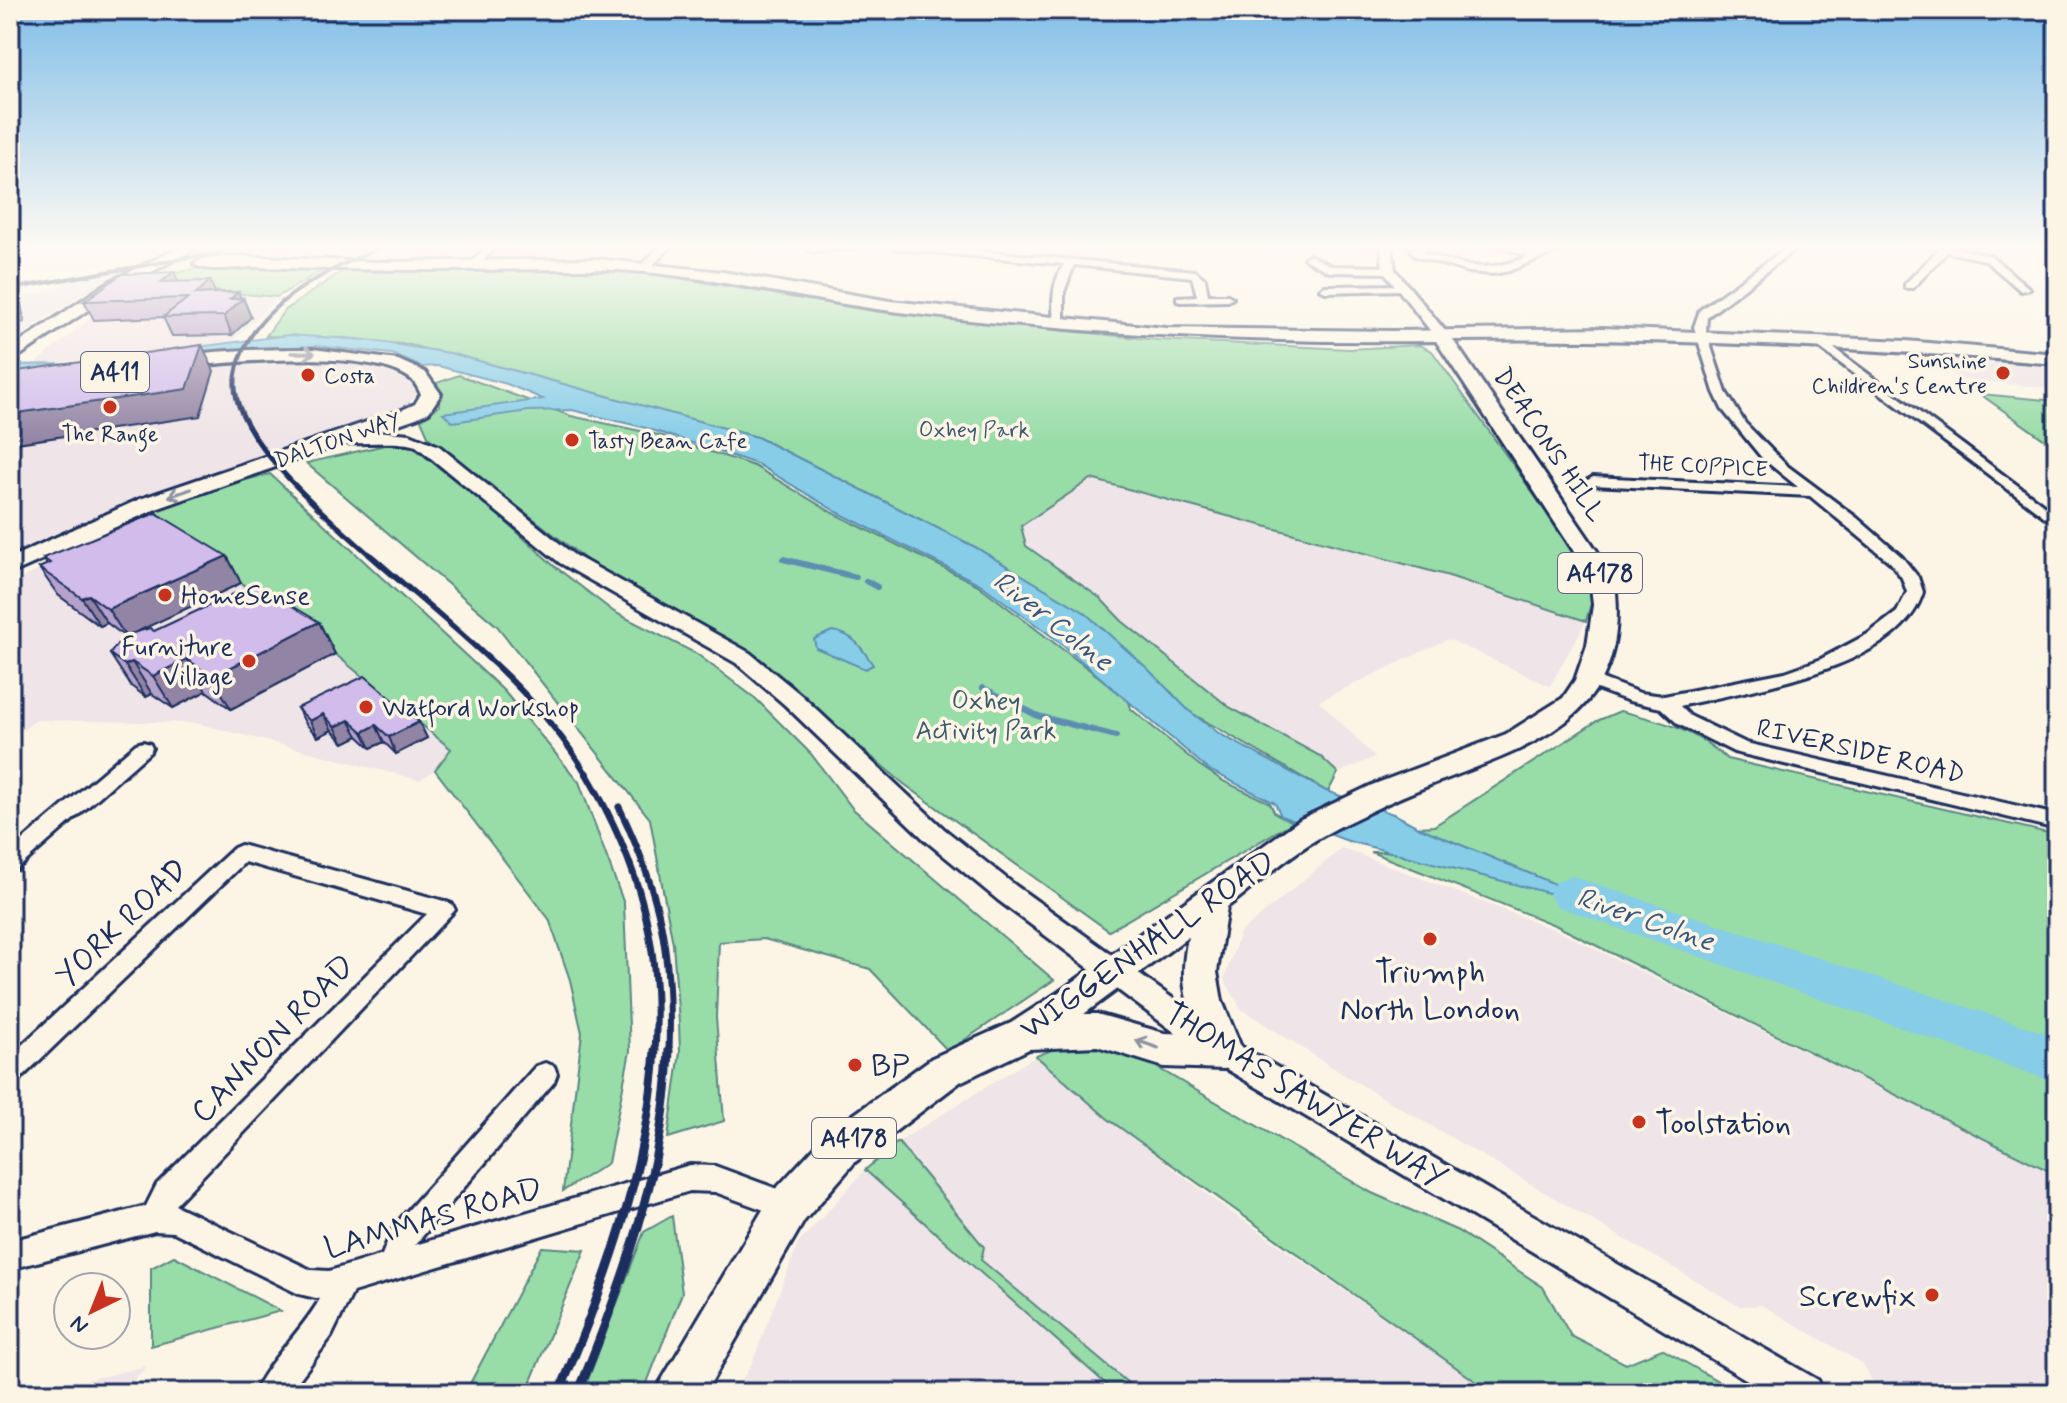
<svg xmlns="http://www.w3.org/2000/svg" width="2067" height="1403" font-family="Mynerve,sans-serif">
	<style>
		.built { fill: #efe4e7 }
		.green { fill: #98dca8; stroke: #5a8683; stroke-width: 2 }
		.water { fill: #87cde8; stroke: #5c8eb1; stroke-width: 2 }
		.lines { fill: none; stroke-linecap: round; stroke-linejoin: round }
		.stream { stroke: #5c8eb1; stroke-width: 6 }
		.river { fill: #87cde8; fill-rule: evenodd }
		.minor-casing { stroke: #1b2f5e; stroke-width: 6 }
		.tertiary-casing { stroke: #1b2f5e; stroke-width: 6 }
		.primary-casing { stroke: #1b2f5e; stroke-width: 6 }
		.minor { fill: #fcf5e5; fill-rule: evenodd }
		.tertiary { fill: #fcf5e5; fill-rule: evenodd }
		.primary { fill: #fcf5e5; fill-rule: evenodd }
		.rail-far4 { stroke: #1b2f5e; stroke-width: 4 }
		.rail-far3 { stroke: #1b2f5e; stroke-width: 5 }
		.rail-far2 { stroke: #1b2f5e; stroke-width: 6 }
		.rail-far1 { stroke: #1b2f5e; stroke-width: 7 }
		.rail { stroke: #1b2f5e; stroke-width: 9 }
		.wall { fill: #b4a2cb; stroke: #1b2f5e; stroke-width: 2 }
		.shaded-wall { fill: #9284a5; stroke: #1b2f5e; stroke-width: 2 }
		.building { fill: #d1bcec; stroke: #1b2f5e; stroke-width: 2 }
		.oneway { stroke: #8c92a2 }
		.poi-dot { fill: #c8321e; stroke: #fcf5e5; stroke-width: 3 }
		.labels { text-anchor: middle; stroke-width: 7; stroke-linejoin: round; paint-order: stroke }
		.far-poi-label { font-size: 22px; fill: #1b2f5e; stroke: #fcf5e5; text-anchor: start }
		.far-park-label { font-size: 22px; fill: #3a5a70; stroke: #fcf5e5 }
		.far-street-label { font-size: 22px; fill: #1b2f5e; stroke: #fcf5e5 }
		.shield { fill: #fcf5e5; stroke: #5e6a86; stroke-width: 2 }
		.shield-label { font-size: 24px; font-weight: bold; fill: #1b2f5e }
		.street-label { font-size: 26px; fill: #1b2f5e; stroke: #fcf5e5 }
		.poi-label { font-size: 26px; fill: #1b2f5e; stroke: #fcf5e5; text-anchor: start }
		.park-label { font-size: 26px; fill: #3a5a70; stroke: #fcf5e5 }
		.water-label { font-size: 28px; font-style: italic; fill: #365680; stroke: #fcf5e5 }
		.near-street-label { font-size: 32px; fill: #1b2f5e; stroke: #fcf5e5 }
		.near-poi-label { font-size: 32px; fill: #1b2f5e; stroke: #fcf5e5; text-anchor: start }
	</style>
	<rect width="100%" height="100%" fill="#fcf5e5"/>
	<filter id="ink" filterUnits="userSpaceOnUse"><feTurbulence type="fractalNoise" baseFrequency=".0125" numOctaves="2"/><feDisplacementMap in="SourceGraphic" scale="16" xChannelSelector="R" yChannelSelector="G"/><feConvolveMatrix kernelMatrix="1 2 1 2 8 2 1 2 1" color-interpolation-filters="sRGB"/></filter>
	<g filter="url(#ink)">
		<!-- built -->
		<path class="built" d="M10,246h169l-9,7 -88,15 -66,4 16,-8 -9,-10h-13z
			M147,265l-54,24 -39,23 -44,33v-46l32,-6 35,-15z
			M202,290l75,7 -44,44 -201,25 55,-45 42,-29z
			M1921,353l136,13v23l-97,-10z
			M266,358l102,8 39,13 12,13 -18,20 -334,116 -57,26v-144l196,-46z
			M1091,479l358,97 137,45 -36,65 -102,-47 -129,62 56,56 -37,16 -18,-17 -91,-49 -107,-86 -22,-23 -74,-52 -5,-20z
			M157,512l85,71 29,32 64,39 117,95 -17,21 -16,10 -223,-57 -160,-3 -26,20v-156z
			M1342,848l214,82 501,245v218h-171l-10,-6 -14,-24 -101,-58 -22,1 -393,-230 -105,-67 -17,-30 16,-46z
			M1036,1056l72,63 112,85 272,189h-352l-160,-133 4,-13 -86,-105z
			M865,1170l118,107 133,116h-383l18,-27 47,-122z
			M147,1366l-25,27h-90z"/>
		<!-- green -->
		<path class="green" d="M205,266h6l114,3 -48,28 -75,-7 -43,-13z
			M519,267l122,5 238,40 279,28 191,9 70,-4 13,6 165,232 -11,38 -137,-45 -358,-97 -70,47 5,20 74,52 22,23 107,86 91,49 18,17 -10,19 -140,-81 -17,-19 -192,-143 -222,-112 -347,-92 -66,-7 -78,-2 18,-25 58,-40z
			M459,375l112,41 88,19 95,31 79,47 145,72 125,95 26,22 2,7 68,56 24,16 47,22 5,10 18,9 -184,109 -205,-147 -167,-139 -122,-63 -186,-144 -8,-18 19,-15 -6,-21z
			M1980,394l77,7v39h-12z
			M394,443l19,4 80,63 60,55 61,47 83,42 59,45 55,55 42,55 201,171 -106,71 -78,-82 -106,-30 -45,3 -3,75 8,104 -56,17 12,-86 -1,-29 -6,-79 -23,-125 -153,-193 -191,-163z
			M270,474l234,217 75,91 45,122 6,147 -22,112 -45,28 19,-158 -12,-53 -21,-61 -114,-149 16,-21 -116,-95 -64,-39 -29,-32 -85,-70 -48,23c18,-26 126,-54 161,-62z
			M1620,711c41,10 75,18 107,48l330,76v340l-500,-249 -186,-74h23l220,57 -196,-82 16,-1 163,-105z
			M1062,1046l65,4 245,143 86,38 85,56 28,49 55,28 36,-15 77,44h-247l-384,-274 -72,-63z
			M898,1142l86,105 -3,13 159,133h-24l-251,-223z
			M672,1216l10,77 -39,100h-60l61,-161z
			M542,1247l43,3 -59,143h-61z
			M174,1256l107,55 -130,35v-78z"/>
		<!-- water -->
		<path class="water" d="M288,335l78,5 84,13 307,84 218,110 109,65 63,56 41,42 32,24 106,57 70,24 22,12 204,85 -274,-71 -67,-25 -6,-13 -66,-33 -155,-132 -74,-54 -143,-72 -80,-48 -111,-36 -74,-18 -44,1 -75,11 -10,-9 100,-14 -36,-15 -69,-18 -16,1 -30,-13 -76,-8 -88,4 -218,29v-14l60,-1z
			M832,631c22,3 30,17 41,34l-8,4 -49,-21 -2,-9z"/>
		<g class="lines">
			<!-- stream -->
			<path class="stream" d="M783,559l73,18
				M866,581l11,6
				M983,688l55,28 78,20"/>
			<!-- river -->
			<path class="river" d="M1572,876l485,161v46l-501,-177 -7,-12 7,-12z"/>
			<!-- minor casing -->
			<g class="minor-casing">
				<path id="minor" d="M487,246h10l-18,19h-6v-4z
					M661,246h10l-23,24h-8v-4z
					M809,246h50l-5,3 -42,2 -3,-1z
					M892,246h31l272,25 10,8 3,16h20l5,3 -5,3 -47,1 -4,-1v-4l20,-1 -5,-19 -118,-12 -10,27v32l-5,3 -5,-3c-2,-22 -2,-41 10,-60l-167,-15z
					M1418,246h11l-7,6c45,15 62,22 107,4l-32,-10c14,0 25,5 39,6 11,1 20,-8 31,-5l-58,24 -16,3 -25,-2 -53,-16 -4,-6z
					M1789,246h10l-92,71 -1,15 20,60 19,31 41,42 71,53 45,39 16,20 5,15c-22,77 -177,98 -243,114l10,10 56,27 311,72v14l-323,-77 -56,-28 -17,-16 -32,-7 -46,-17 -3,-4 9,-6 51,19 24,3 121,-24 34,-12 49,-26 29,-22 10,-20 -5,-14 -11,-15 -81,-67 -217,-11 -7,-4 7,-4 205,10 -36,-29 -40,-49 -8,-17 -20,-65 6,-17z
					M1929,246h18l44,10 39,33 -9,2 -36,-31 -38,-8 -34,36h-8v-4l33,-34z
					M2042,246h10l5,3v8z
					M1309,255l23,11 57,1 5,3 -5,3 -59,-1 -24,-12 -2,-2z
					M1407,285l1,2 -5,3 -78,2 -5,-3 5,-3z
					M1816,341h8l233,174v11l-241,-181z
					M143,742l7,2 2,4 -2,4 -133,117 -7,2v-20l126,-107z
					M241,845l203,56 8,3 3,6 -280,295 136,65 18,1 53,-16 10,-25 10,-13 134,-151 9,-3 9,3 3,8 -3,8 -139,163 275,-80 25,1 84,31 4,9 -4,9 -10,4 -74,-27 -25,-1 -337,101 -22,45 -42,56h-35c12,-30 48,-62 66,-94l-21,-5 -125,-62 -19,-1 -145,38v-28l136,-35 11,-22 270,-270 -182,-52 -226,218 -9,3v-27l224,-208z"/>
			</g>
			<!-- tertiary casing -->
			<g class="tertiary-casing">
				<path id="tertiary" d="M1381,246h11l3,24 51,62v6h-10l-53,-68z
					M376,431l34,3 29,12 135,109 176,98 51,42 143,134 72,57 219,157 583,337 6,13h-55l-556,-332 -215,-161 -72,-59 -141,-136 -49,-42 -176,-100 -144,-117c-23,-8 -75,2 -85,-6l8,-5z"/>
			</g>
			<!-- primary casing -->
			<g class="primary-casing">
				<path id="primary" d="M182,246h18l-79,42 -111,74v-13l99,-67z
					M238,256l138,6 220,-3 127,13 167,29 276,27 227,3 210,-3 303,13 151,13v10c-201,-17 -402,-27 -604,-24l161,236c25,165 -116,174 -228,228 -20,10 -41,19 -60,30 -35,19 -67,49 -99,73l-10,65 5,29 21,51 -6,12 -13,5 -60,-2 -67,-21 -68,3 -69,33 -105,80 -51,59 -99,172h-51l120,-202 53,-57 105,-76 79,-35 48,-31 242,-173 71,-34 134,-51 57,-36 12,-18 12,-35 6,-40 -3,-29 -154,-235c-182,2 -364,-7 -544,-30 -106,-13 -210,-44 -317,-42 -105,1 -209,2 -314,-2 -17,-1 -55,7 -67,-3l8,-5zM1188,937c-8,40 -4,59 10,97l-34,-1 -67,-19h-13z
					M313,349l85,11 27,12 16,22 -12,18 -13,6 -260,91 -146,65v-16l130,-59 262,-89 13,-6 6,-10c-3,-5 -6,-12 -10,-15 -44,-33 -185,-16 -239,-11l-9,-5c14,-14 125,-14 150,-14z"/>
			</g>
			<!-- minor -->
			<use href="#minor" class="minor"/>
			<!-- tertiary -->
			<use href="#tertiary" class="tertiary"/>
			<!-- primary -->
			<use href="#primary" class="primary"/>
			<!-- rail-far4 -->
			<path class="rail-far4" d="M10,289l244,-43
				M235,383c5,-73 90,-112 149,-137"/>
			<!-- rail-far3 -->
			<path class="rail-far3" d="M235,381c-4,57 96,139 136,175"/>
			<!-- rail-far2 -->
			<path class="rail-far2" d="M369,554c77,69 163,130 218,221"/>
			<!-- rail-far1 -->
			<path class="rail-far1" d="M586,773c54,92 76,172 69,279
				M619,807c43,89 53,147 50,245"/>
			<!-- rail -->
			<path class="rail" d="M559,1393c46,-109 89,-224 96,-343
				M578,1393c44,-108 87,-225 91,-343"/>
		</g>
		<!-- wall -->
		<path class="wall" d="M178,282l38,11 22,-1 3,6h2l8,19 -19,18 -60,1 -9,-19 -69,3 -10,-19z
			M227,556l14,27 -106,49 184,-10 16,32 -104,55 -25,-18 -33,17 -21,-14 -6,3 -15,-11 -21,-32 14,-18 -17,-13 -7,3 -42,-31 -19,-27 8,-3 -4,-7z
			M297,708l122,14 8,16 -31,16 -12,-12 -13,6 -13,-12 -14,7 -12,-13 -14,7 -12,-13z"/>
		<!-- shaded-wall -->
		<path class="shaded-wall" d="M174,272l8,18 -21,-8z
			M210,281l8,18 -23,-5z
			M10,283l10,17 5,22 -15,3z
			M238,292l4,8 1,-2 8,19 -19,18 -8,-19 6,-17z
			M202,345l12,26 -14,45 -190,28v-30z
			M227,556l14,27 -115,54 -18,-28z
			M89,595l18,28 -7,3 -18,-28z
			M319,622l16,32 -104,55 -19,-32z
			M187,659l19,32 -33,17 -20,-32z
			M132,662l20,32 -6,3 -21,-32z
			M323,714l9,16 -14,7 -8,-16z
			M349,720l9,16 -14,7 -9,-16z
			M419,722l8,16 -31,16 -7,-17z
			M376,725l8,17 -13,6 -8,-16z"/>
		<!-- building -->
		<path class="building" d="M174,272l-13,10 49,-1 -15,13 43,-2 -8,7 13,-1 -19,18 -61,1 25,-19 -104,3 38,-27z
			M10,284l5,19 -5,1z
			M202,345l-15,44 -177,25v-42z
			M156,513l71,43 -119,53 -19,-14 -7,3 -43,-30 11,-5 -7,-5z
			M255,584l64,38 -107,55 -25,-18 -34,17 -21,-14 -7,3 -15,-11 13,-18 27,-8 4,3z
			M365,676l54,46 -30,15 -13,-12 -13,7 -14,-12 -14,7 -12,-13 -13,7 -13,-13z"/>
		<!-- one-way arrows -->
		<defs><path id="oneway-shaft" d="M-6 0H5M1.5-3L5.5 0L1.5 3" fill="none" stroke-width="1.6" stroke-linecap="round" stroke-linejoin="round" transform="scale(2)"/></defs>
		<g class="oneway">
			<use href="#oneway-shaft" transform="translate(303 353) rotate(1)"/>
			<use href="#oneway-shaft" transform="translate(180 493) rotate(161)"/>
			<use href="#oneway-shaft" transform="translate(1147 1044) rotate(-161)"/>
		</g>
	</g>
	<!-- sky -->
	<linearGradient id="sky" x2="0" y2="1"><stop stop-color="#81bee8"/><stop offset="0.56" stop-color="#fefaf3"/><stop offset="1" stop-color="#fefaf3" stop-opacity="0"/></linearGradient>
	<rect width="2067" height="442" fill="url(#sky)"/>
	<!-- markers -->
	<g class="poi-dot">
		<circle cx="2003" cy="373" r="8"/>
		<circle cx="308" cy="375" r="8"/>
		<circle cx="110" cy="407" r="8"/>
		<circle cx="572" cy="440" r="8"/>
		<circle cx="165" cy="595" r="8"/>
		<circle cx="249" cy="661" r="8"/>
		<circle cx="366" cy="707" r="8"/>
		<circle cx="1430" cy="939" r="8"/>
		<circle cx="855" cy="1065" r="8"/>
		<circle cx="1639" cy="1122" r="8"/>
		<circle cx="1932" cy="1295" r="8"/>
	</g>
	<g class="labels">
		<!-- far-poi labels -->
		<g class="far-poi-label">
			<text x="1987" y="368" text-anchor="end">Sunshine<tspan x="1987" dy="25">Children's Centre</tspan></text>
			<text x="324" y="383">Costa</text>
			<text x="110" y="441" text-anchor="middle">The Range</text>
			<text x="588" y="448">Tasty Bean Cafe</text>
		</g>
		<!-- far-park labels -->
		<g class="far-park-label">
			<text x="974" y="437">Oxhey Park</text>
		</g>
		<!-- far-street labels -->
		<g class="far-street-label">
			<text transform="translate(337 439) rotate(-19)" y="8">DALTON WAY</text>
			<text transform="translate(1703 465) rotate(3)" y="8">THE COPPICE</text>
		</g>
		<!-- shield labels -->
		<g class="shield">
			<rect x="81" y="352" width="68" height="40" rx="6"/>
			<rect x="1558" y="553" width="84" height="40" rx="6"/>
			<rect x="812" y="1118" width="84" height="40" rx="6"/>
		</g>
		<g class="shield-label">
			<text x="115" y="380">A411</text>
			<text x="1600" y="581">A4178</text>
			<text x="854" y="1146">A4178</text>
		</g>
		<!-- street labels -->
		<g class="street-label">
			<text transform="translate(1550 444) rotate(56)" y="9">DEACONS HILL</text>
			<text transform="translate(1861 750) rotate(13)" y="9">RIVERSIDE ROAD</text>
		</g>
		<!-- poi labels -->
		<g class="poi-label">
			<text x="181" y="604">HomeSense</text>
			<text x="233" y="655" text-anchor="end">Furniture<tspan x="233" dy="30">Village</tspan></text>
			<text x="382" y="716">Watford Workshop</text>
		</g>
		<!-- park labels -->
		<g class="park-label">
			<text x="986" y="709">Oxhey<tspan x="986" dy="30">Activity Park</tspan></text>
		</g>
		<!-- water labels -->
		<g class="water-label">
			<text transform="translate(1054 620) rotate(38)" y="10">River Colne</text>
			<text transform="translate(1646 918) rotate(19)" y="10">River Colne</text>
		</g>
		<!-- near-street labels -->
		<g class="near-street-label">
			<text transform="translate(121 922) rotate(-44)" y="11">YORK ROAD</text>
			<text transform="translate(1147 944) rotate(-35)" y="11">WIGGENHALL ROAD</text>
			<text transform="translate(272 1038) rotate(-46)" y="11">CANNON ROAD</text>
			<text transform="translate(1306 1095) rotate(32)" y="11">THOMAS SAWYER WAY</text>
			<text transform="translate(433 1217) rotate(-16)" y="11">LAMMAS ROAD</text>
		</g>
		<!-- near-poi labels -->
		<g class="near-poi-label">
			<text x="1430" y="982" text-anchor="middle">Triumph<tspan x="1430" dy="37">North London</tspan></text>
			<text x="871" y="1076">BP</text>
			<text x="1655" y="1133">Toolstation</text>
			<text x="1916" y="1306" text-anchor="end">Screwfix</text>
		</g>
	</g>
	<!-- margin -->
	<rect width="2067" height="1403" fill="none" stroke="#fcf5e5" stroke-width="40"/>
	<rect x="20" y="20" width="2027" height="1363" fill="none" stroke="#1b2f5e" stroke-width="3" filter="url(#ink)"/>
	<!-- north arrow -->
	<g transform="translate(92 1311) rotate(223)"><circle r="38" fill="#fcf5e5" stroke="#a2a6af" stroke-width="2"/>
	<path d="M0-6L14 30L0 20L-14 30Z" fill="#c8321e"/>
	<text y="-12" font-size="22" font-weight="bold" text-anchor="middle" fill="#1b2f5e">N</text>
	</g>
</svg>
